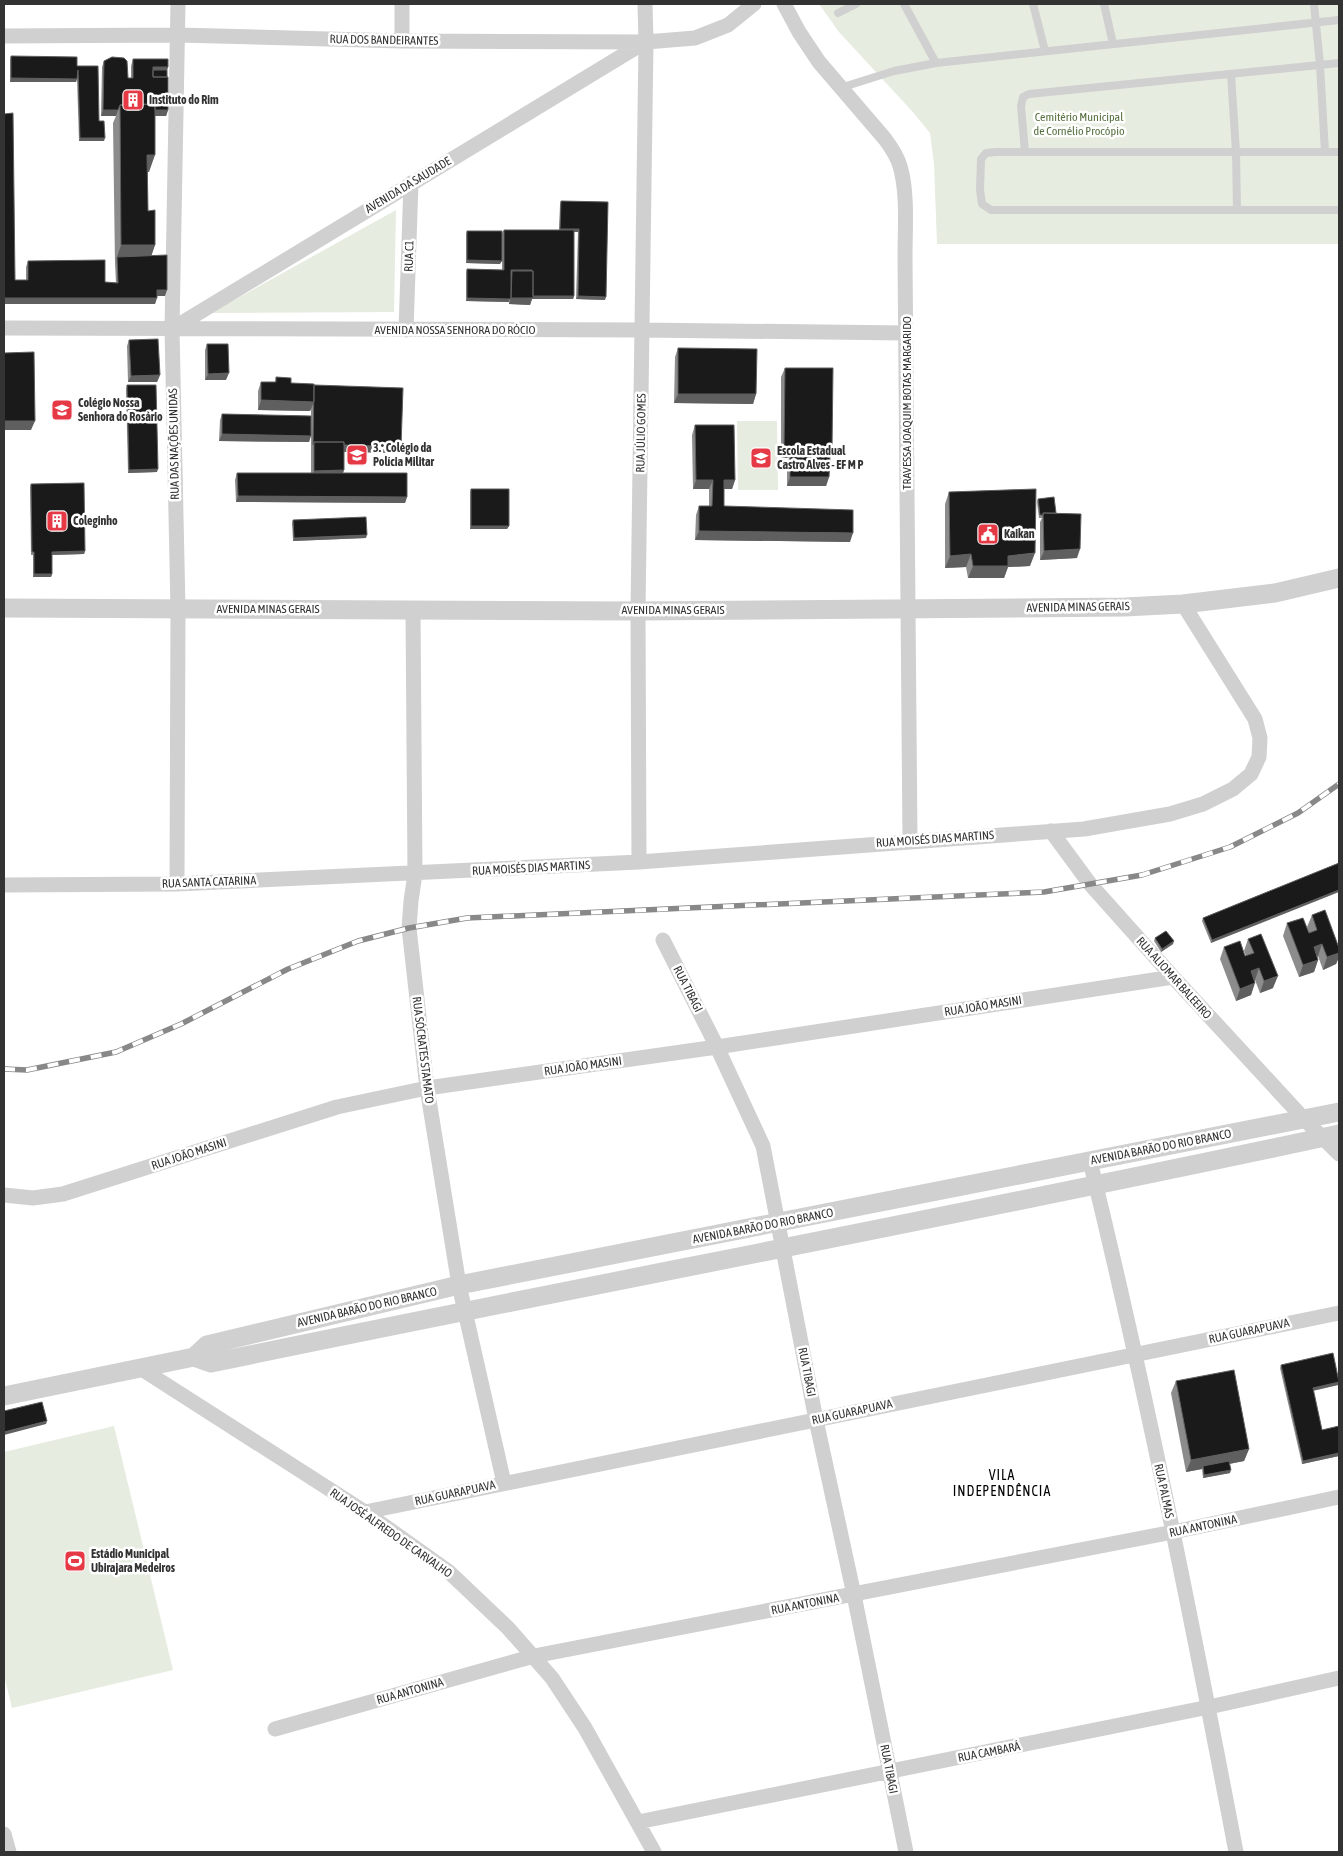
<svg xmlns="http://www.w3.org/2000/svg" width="1343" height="1856" font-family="'Asap Condensed',sans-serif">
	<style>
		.green { fill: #e6ecdf }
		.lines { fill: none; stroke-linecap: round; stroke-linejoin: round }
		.service { stroke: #d0d0d0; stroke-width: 8 }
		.minor { stroke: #d0d0d0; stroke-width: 15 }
		.tertiary { stroke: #d0d0d0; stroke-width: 19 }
		.rail-casing { stroke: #888; stroke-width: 5.5 }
		.rail { stroke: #fff; stroke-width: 4; stroke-dasharray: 11; stroke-linecap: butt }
		.wall { fill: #8c8c8c }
		.shaded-wall { fill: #5f5f5f }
		.building { fill: #1a1a1a; stroke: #5f5f5f }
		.labels { text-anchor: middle; stroke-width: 5; stroke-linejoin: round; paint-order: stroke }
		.street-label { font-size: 12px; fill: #333; stroke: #fff }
		.poi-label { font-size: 12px; font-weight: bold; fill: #333; stroke: #fff; text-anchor: start }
		.park-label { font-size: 12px; fill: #56703f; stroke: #fff }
		.neighbourhood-label { font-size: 14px; letter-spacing: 1px; fill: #000; stroke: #fff }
	</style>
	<rect width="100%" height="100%" fill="#fff"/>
	<!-- green -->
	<path class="green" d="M819,4h520v240h-402l-3,-80 -4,-31 -19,-23 -72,-78z
		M396,210l-2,102 -183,1z
		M737,421h40l1,69h-40z
		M114,1426l59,244 -161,38 -8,-33v-223z"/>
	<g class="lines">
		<!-- service -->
		<path class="service" d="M904,4l32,59
			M1033,4l12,47
			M1104,4l9,40
			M1314,4l6,61 5,87
			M838,13l18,-9
			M1231,74l5,78 1,58
			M840,88l54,-17 42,-8 403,-43
			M1025,152l-4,-46 2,-9 6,-3 310,-31
			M1339,152h-343l-10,1 -5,6 -1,31 2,14 9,6h348"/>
		<!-- minor -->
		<path class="minor" d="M402,4v37
			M784,4l15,28 20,30 66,77c6,8 12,17 15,27 8,27 5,63 5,91l5,584
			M4,36l174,-1 224,6 244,1 49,-4 33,-13 26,-21
			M4,328l638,2 264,3
			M172,329l473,-287
			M406,330l5,-147
			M413,610l2,264 -4,27 -2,27 18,160 32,197 45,198
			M1051,831l39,53 83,93 131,142 35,35
			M639,862l-1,-251 8,-569 -1,-38
			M177,884l1,-275 -6,-280 6,-325
			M4,885l173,-1 462,-22 445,-33 86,-15 33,-10 30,-15 18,-15 8,-17 1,-19 -5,-19 -72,-115
			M663,940l54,107 46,99 53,274 38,175 52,257
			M1090,1161c56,229 102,460 146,691
			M4,1195l29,3 30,-4 274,-87 90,-19 290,-41 456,-70
			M140,1368l225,144 83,59 60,57 44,50 33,50 69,124
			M365,1512l974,-199
			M275,1729l259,-73 639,-124 166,-35
			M638,1822l571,-115 130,-29
			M4,1834l5,18"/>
		<!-- tertiary -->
		<path class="tertiary" d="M4,608l634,3 487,-4 58,-3 92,-11 64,-15
			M194,1357l13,-12 252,-60 880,-173
			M4,1396l190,-39 17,6c376,-78 753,-148 1128,-229"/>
		<!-- rail casing -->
		<g class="rail-casing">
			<path id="rail" d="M4,1069l23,1 89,-18 65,-28 107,-55 70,-28 51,-13 58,-10 577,-26 98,-17 88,-28 68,-34 41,-29"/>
		</g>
		<!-- rail -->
		<use href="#rail" class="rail"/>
	</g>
	<!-- wall -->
	<path class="wall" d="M11,56l66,10 22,55 5,20h-25l-2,-62 -1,3h-66v-23z
		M133,59l35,8 -1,3 1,40 -2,6h-11l-6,56h-1v39l7,34 -4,10 14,41h-8l-2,8h-151v-190l11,166h11v-13l2,-6 77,21 11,1 -1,-20 -2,-140 3,-7h-15l1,-49 2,-6 24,17h3v-12z
		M561,201l47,1 -3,98 -29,-1 2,-67h-4v64l-1,3h-41l-2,6 -21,-1v-2l-43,-1v-29l1,-3 35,1v-37l2,-3h55l1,-26z
		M467,231l33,33 -34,-1v-29z
		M129,340l31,35 -3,7h-29l-1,-36z
		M207,344l19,36h-21v-30z
		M678,348l78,46 -3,10 -79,-1 1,-46z
		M785,368l47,82 -2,6 -1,21 -3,9h-39v-21l2,-7h-8v-81z
		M276,377l15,6 23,2 87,62 -2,6 -55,-1v18l-1,3 64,24 -2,6 -169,-1 -1,-22 2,-7h74v-39l-2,8 -90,-1 1,-21 2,-6 89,2v-7l-1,2 -52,-1v-19l3,-9h14z
		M127,385l30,87 -29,1 -2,-84z
		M695,425l40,55 -3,9h-8v17l126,36 -155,-2 1,-25 3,-9h10v-17h-16l-1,-54z
		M31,484l54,67 -1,3 -32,1v19l-1,3h-18v-22h-2l-1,-68z
		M471,489l38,37 -2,3h-37v-37z
		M949,492l81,74 -22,1 -4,11h-36l-2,-11 -21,1v-64z
		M1038,499l18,14 21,45 -37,2v-38l2,-4h-3l-2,-16z
		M293,520l73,18 -73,3 -1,-18z
		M1339,863l-128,80 -9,-22 1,-3z
		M1312,915l27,33v9l-3,7 -13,6 -5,-14 -1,1 1,3 -4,12 -15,5 -16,-41 4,-13 22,10 -2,-6z
		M1155,938l18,6 -12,8 -7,-11z
		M1248,939l25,49 -13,5 -5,-13 -4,15 -15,6 -16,-42 4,-12 22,9 -2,-5z
		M1281,1365l58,17 -1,3 -25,6 9,39 17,-4v30l-37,8 -22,-96z
		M1176,1381l73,68 -5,12 -15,3 1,9 -27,5 -1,-9 -16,3 -15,-79z"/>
	<!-- shaded-wall -->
	<path class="shaded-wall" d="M153,67h15l-2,7h-14z
		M11,78l66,1 -1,3h-66z
		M103,110h15l-2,6h-15z
		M120,110h48l-2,6h-46z
		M80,138h25l-1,3h-25z
		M147,155h8l-6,17h-8z
		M560,229h19l-1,3h-19z
		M121,245h34l-6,18 -32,-6z
		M467,260l35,1 -2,3 -34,-1z
		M511,270h21l-1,3 -19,-2 -1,2h-1z
		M157,290h10l-2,6h-10z
		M532,296h42l-1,3h-41l-2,6 -21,-1 2,-6z
		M578,296l28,1 -1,3 -29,-1z
		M4,298h153l-2,6h-151z
		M467,298l42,1v3l-43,-1z
		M229,373l-3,7h-21l3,-6z
		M160,375l-3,7h-29l3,-6z
		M678,394h78l-3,10 -79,-1z
		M261,400l53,2 -4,9 -52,-1z
		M4,421h31l-4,9h-27z
		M222,434l89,2 -2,6 -90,-1z
		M314,445l87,2 -2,6 -85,-2z
		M784,449l48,1 -3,9 -39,-3 -1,2h-8z
		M158,469l-1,3 -29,1 1,-3z
		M344,470l-4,10h-29l3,-9z
		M790,477h39l-3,9h-39z
		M696,480h17l-4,9h-16z
		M724,480h11l-3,9h-11z
		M238,496l169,1 -2,6 -169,-1z
		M471,526h38l-2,3h-37z
		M699,531l154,2 -3,9 -155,-2z
		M367,535l-1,3 -73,3 1,-3z
		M1080,549l-3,9 -37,2 4,-9z
		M85,551l-1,3 -34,1 2,-3z
		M1035,553l-5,13 -22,1 -4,11h-36l5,-12 35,-10z
		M971,554l-5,13 -21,1 5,-12z
		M34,574h18l-1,3h-18z
		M1339,890v2l-128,51 1,-3z
		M1174,941l-1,3 -12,8 1,-3z
		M1322,944l-4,12 -8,4 4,-13z
		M1339,953v4l-3,7 -13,6 4,-13z
		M1318,960l-4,12 -15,5 4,-12z
		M1259,968l-4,12 -9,3 5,-12z
		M1278,976l-5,12 -13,5 4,-12z
		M1255,983l-4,12 -15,6 4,-12z
		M1339,1382l-1,3 -27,6 2,-3z
		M47,1421l-1,3 -42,11v-3z
		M1249,1449l-5,12 -41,8v-3l-1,3 -16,3 5,-12z
		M1339,1453v3l-37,8 1,-3z
		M1231,1470l-1,3 -27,5 1,-3z"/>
	<!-- building -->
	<path class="building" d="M11,56l66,1v9h21l1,55h5l1,17h-25l-2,-68 -1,9 -66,-1z
		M112,57l12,1 3,3 1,17h5v-19h35v8h-15v10h15v33h-13v-6l-35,1 -2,5h-15l1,-49z
		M153,70h14v7h-14z
		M155,104v51h-8l1,56 7,-1v35h-34l-1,-140z
		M13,113l2,167h13v-19l77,-1v22l13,1 -1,-26 50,-2v35h-10v8h-153v-184z
		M561,201l47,1 -2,95 -28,-1 1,-67h-19z
		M504,230h70v66h-41v-25h-1v-1h-21v29l-44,-1v-29l37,1z
		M467,231h35v30l-35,-1z
		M512,271h21v27h-22z
		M158,339l2,36 -29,1 -2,-36z
		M207,344h21l1,29 -21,1z
		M678,348l79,1 -1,45h-78z
		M34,352l1,69h-31v-68z
		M785,368h48l-1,82 -48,-1z
		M276,377l15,1v5l23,1v18l-53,-2v-18h15z
		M127,385h29l2,84 -29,1z
		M314,385l89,3 -2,59 -57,-2v-3h-30l-1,3z
		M222,414l89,2v20l-89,-2z
		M695,425h39l1,55h-11v26l129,4v23l-154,-2v-25h13l1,-26h-17z
		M314,442h30v28l-30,1z
		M790,456h40l-1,21h-39z
		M237,473h170v24l-169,-1z
		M84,483l1,68 -33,1v22h-18v-22h-2l-1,-68z
		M471,489h38v37h-38z
		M1036,489l-1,64 -27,3v10h-35l-2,-12 -21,2 -1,-64z
		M1054,497l2,16h-13v2h-3l-2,-16z
		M1043,513l38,1 -1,35 -36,2z
		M366,517l1,18 -73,3 -1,-18z
		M1339,863v27l-127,50 -9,-22z
		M1325,910l14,38v5l-12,4 -5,-13 -8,3 4,13 -15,5 -16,-42 16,-5 6,15 8,-3 -5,-15z
		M1166,931l8,10 -12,8 -7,-11z
		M1261,934l17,42 -14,5 -5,-13 -8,3 4,12 -15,6 -16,-42 16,-6 5,15 9,-3 -6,-14z
		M1333,1353l6,29 -26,6 9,42 17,-4v27l-36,8 -22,-96z
		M1234,1370l15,79 -58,11 -15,-79z
		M42,1402l5,19 -43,11v-21z
		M1229,1461l2,9 -27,5 -1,-9z"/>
	<!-- icons -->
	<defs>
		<g id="building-square" transform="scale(1.125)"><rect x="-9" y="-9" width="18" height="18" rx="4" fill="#e63946" stroke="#fff"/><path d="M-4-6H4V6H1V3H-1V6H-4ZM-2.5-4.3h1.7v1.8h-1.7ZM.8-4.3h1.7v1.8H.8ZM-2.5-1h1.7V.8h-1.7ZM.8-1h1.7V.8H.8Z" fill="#fff"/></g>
		<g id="school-square" transform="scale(1.125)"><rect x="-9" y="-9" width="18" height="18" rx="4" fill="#e63946" stroke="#fff"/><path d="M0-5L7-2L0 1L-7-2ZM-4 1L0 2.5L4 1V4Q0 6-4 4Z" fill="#fff"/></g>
		<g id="civic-square" transform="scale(1.125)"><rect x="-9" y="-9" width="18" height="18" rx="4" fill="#e63946" stroke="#fff"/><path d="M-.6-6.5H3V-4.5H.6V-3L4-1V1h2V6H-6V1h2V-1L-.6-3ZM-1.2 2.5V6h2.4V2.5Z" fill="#fff"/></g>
		<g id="stadium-square" transform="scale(1.125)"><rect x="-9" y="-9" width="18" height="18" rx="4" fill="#e63946" stroke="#fff"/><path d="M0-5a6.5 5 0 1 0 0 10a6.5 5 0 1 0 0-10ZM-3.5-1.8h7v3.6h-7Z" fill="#fff"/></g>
	</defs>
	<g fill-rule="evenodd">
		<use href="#building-square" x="133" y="100"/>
		<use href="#school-square" x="62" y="410"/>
		<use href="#school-square" x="357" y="455"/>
		<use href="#school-square" x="761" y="458"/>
		<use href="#building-square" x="57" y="521"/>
		<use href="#civic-square" x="988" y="534"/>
		<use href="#stadium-square" x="75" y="1561"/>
	</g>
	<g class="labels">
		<!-- street labels -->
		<g class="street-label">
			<text transform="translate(384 40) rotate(1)" y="4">RUA DOS BANDEIRANTES</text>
			<text transform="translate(408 185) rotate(-31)" y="4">AVENIDA DA SAUDADE</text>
			<text transform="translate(409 256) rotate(-88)" y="4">RUA C1</text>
			<text x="455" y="334">AVENIDA NOSSA SENHORA DO RÓCIO</text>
			<text transform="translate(907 403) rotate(-90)" y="4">TRAVESSA JOAQUIM BOTAS MARGARIDO</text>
			<text transform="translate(641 433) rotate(-89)" y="4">RUA JÚLIO GOMES</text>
			<text transform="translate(174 444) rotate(-91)" y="4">RUA DAS NAÇÕES UNIDAS</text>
			<text transform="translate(1078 607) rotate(-1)" y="4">AVENIDA MINAS GERAIS</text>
			<text x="268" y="613">AVENIDA MINAS GERAIS</text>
			<text x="673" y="614">AVENIDA MINAS GERAIS</text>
			<text transform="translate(935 839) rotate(-4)" y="4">RUA MOISÉS DIAS MARTINS</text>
			<text transform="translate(531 868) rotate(-3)" y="4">RUA MOISÉS DIAS MARTINS</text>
			<text transform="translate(209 882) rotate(-2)" y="4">RUA SANTA CATARINA</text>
			<text transform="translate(1174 978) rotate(48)" y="4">RUA ALIOMAR BALEEIRO</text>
			<text transform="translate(688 989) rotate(63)" y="4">RUA TIBAGI</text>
			<text transform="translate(983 1006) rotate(-9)" y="4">RUA JOÃO MASINI</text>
			<text transform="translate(423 1050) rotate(83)" y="4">RUA SÓCRATES STAMATO</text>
			<text transform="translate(583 1066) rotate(-8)" y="4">RUA JOÃO MASINI</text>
			<text transform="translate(1161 1147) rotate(-11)" y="4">AVENIDA BARÃO DO RIO BRANCO</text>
			<text transform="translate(189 1154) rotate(-18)" y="4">RUA JOÃO MASINI</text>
			<text transform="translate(763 1226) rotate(-11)" y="4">AVENIDA BARÃO DO RIO BRANCO</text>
			<text transform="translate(367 1307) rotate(-13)" y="4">AVENIDA BARÃO DO RIO BRANCO</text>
			<text transform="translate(1249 1331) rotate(-12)" y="4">RUA GUARAPUAVA</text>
			<text transform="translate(807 1372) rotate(79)" y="4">RUA TIBAGI</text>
			<text transform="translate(852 1412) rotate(-12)" y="4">RUA GUARAPUAVA</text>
			<text transform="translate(1164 1491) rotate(78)" y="4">RUA PALMAS</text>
			<text transform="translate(455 1493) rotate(-12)" y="4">RUA GUARAPUAVA</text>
			<text transform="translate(1203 1526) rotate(-12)" y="4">RUA ANTONINA</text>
			<text transform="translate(391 1533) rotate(35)" y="4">RUA JOSÉ ALFREDO DE CARVALHO</text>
			<text transform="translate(805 1604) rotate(-11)" y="4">RUA ANTONINA</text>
			<text transform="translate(410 1691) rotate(-16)" y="4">RUA ANTONINA</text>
			<text transform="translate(989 1752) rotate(-11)" y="4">RUA CAMBARÁ</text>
			<text transform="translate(889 1769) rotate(79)" y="4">RUA TIBAGI</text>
		</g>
		<!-- poi labels -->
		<g class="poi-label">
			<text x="149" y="104">Instituto do Rim</text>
			<text x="78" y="407">Colégio Nossa<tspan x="78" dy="14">Senhora do Rosário</tspan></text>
			<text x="373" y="452">3.º Colégio da<tspan x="373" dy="14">Polícia Militar</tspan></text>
			<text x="777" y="455">Escola Estadual<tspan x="777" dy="14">Castro Alves - EF M P</tspan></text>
			<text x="73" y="525">Coleginho</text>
			<text x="1004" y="538">Kaikan</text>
			<text x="91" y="1558">Estádio Municipal<tspan x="91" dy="14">Ubirajara Medeiros</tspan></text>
		</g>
		<!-- park labels -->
		<g class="park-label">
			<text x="1079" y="121">Cemitério Municipal<tspan x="1079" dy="14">de Cornélio Procópio</tspan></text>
		</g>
		<!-- neighbourhood labels -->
		<g class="neighbourhood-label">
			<text x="1002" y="1480">VILA<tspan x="1002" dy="16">INDEPENDÊNCIA</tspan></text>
		</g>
	</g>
	<!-- border -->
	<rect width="1343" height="1856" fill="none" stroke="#333333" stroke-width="10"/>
</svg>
